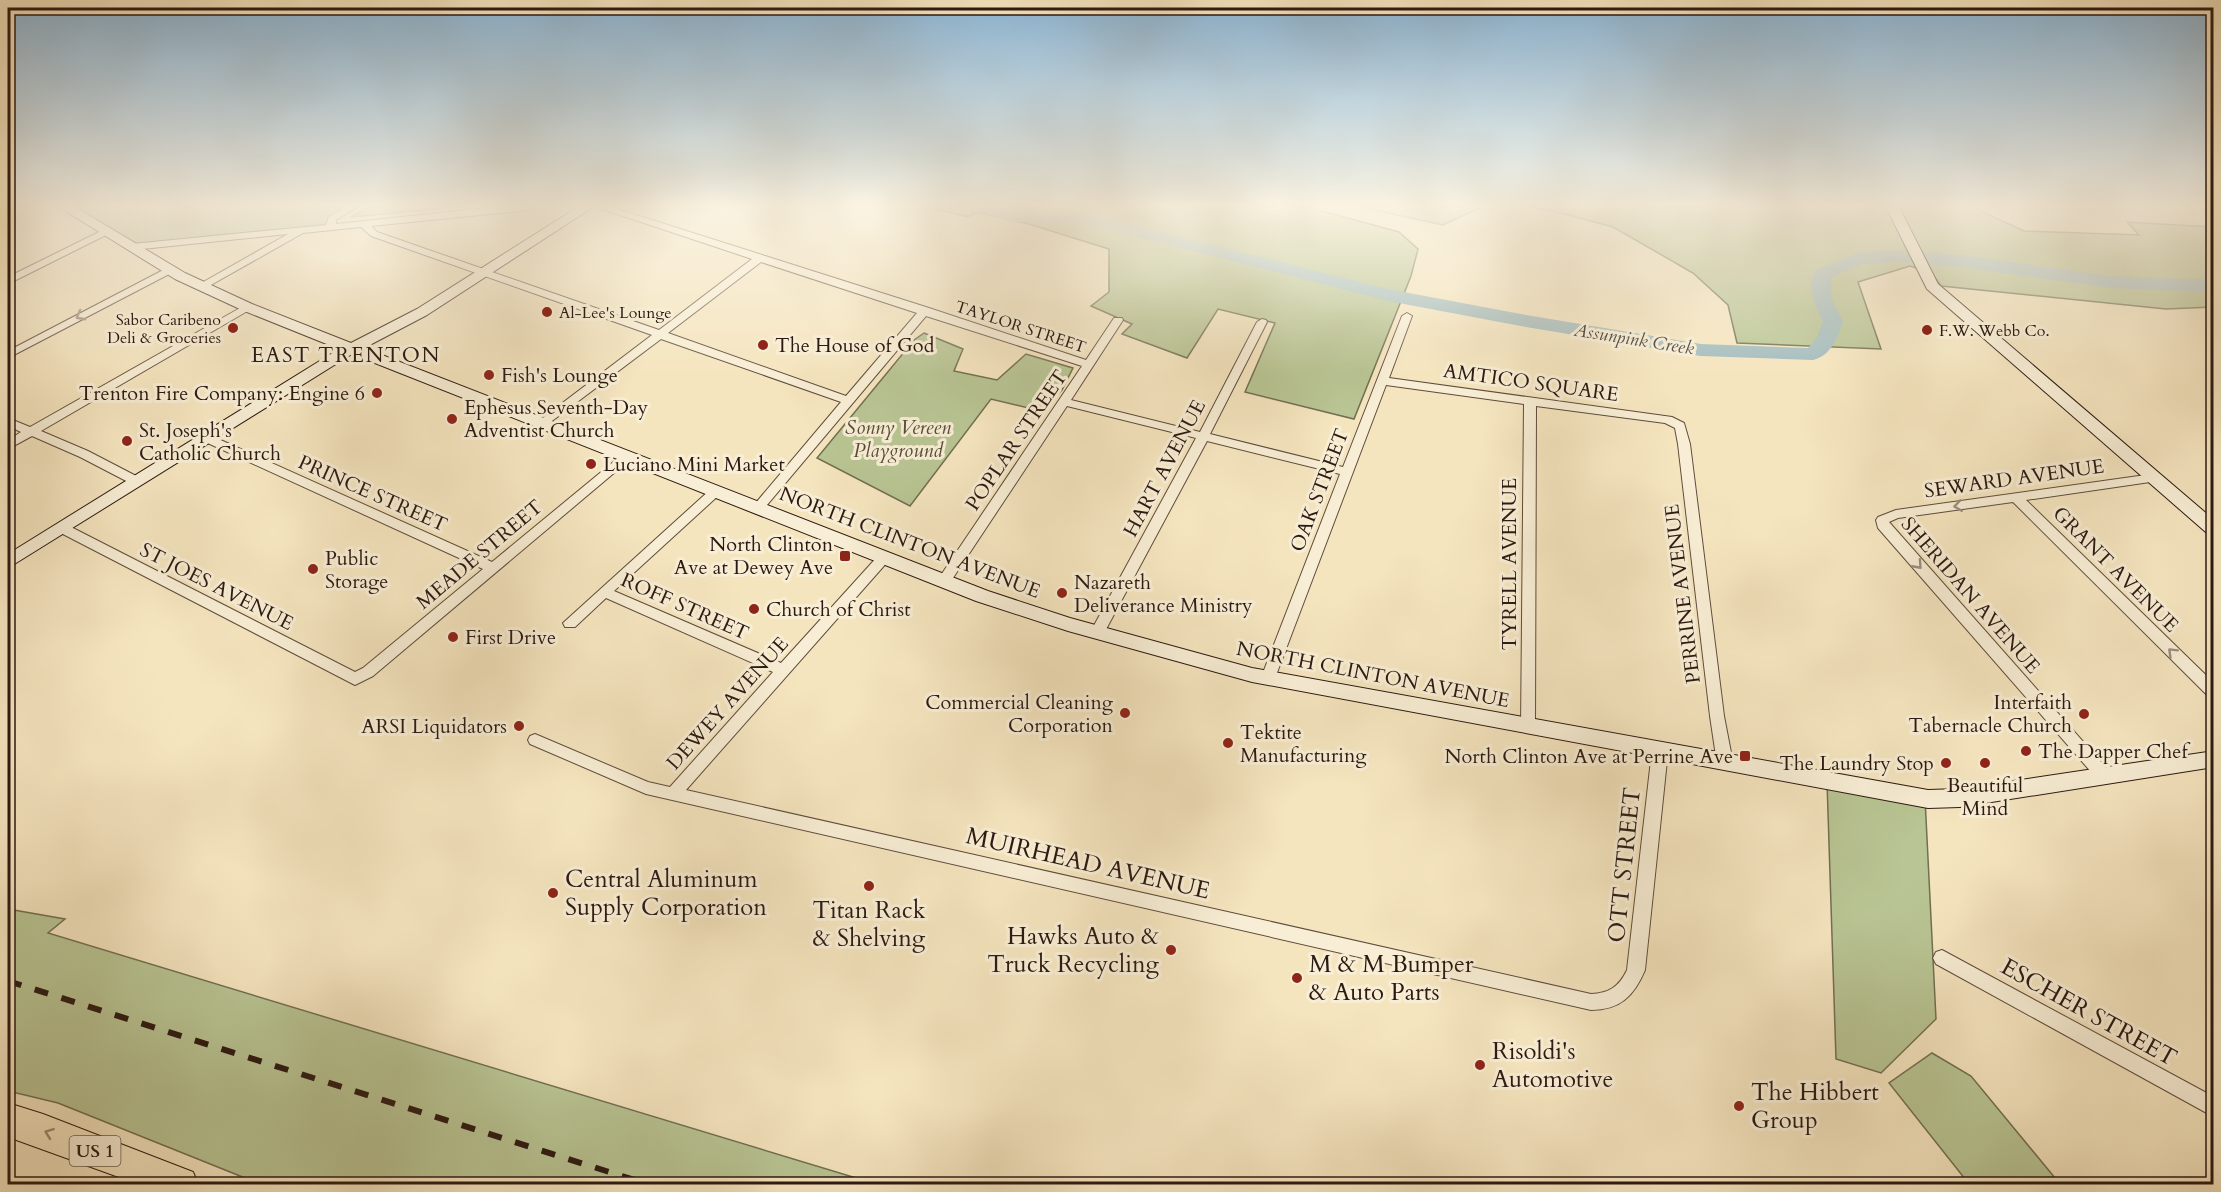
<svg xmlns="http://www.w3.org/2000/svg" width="2221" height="1192" font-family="Cardo,serif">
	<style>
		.green { fill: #b9c594; stroke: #726f52; stroke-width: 1.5 }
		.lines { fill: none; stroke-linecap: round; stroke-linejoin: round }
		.river { fill: #a3bcbe; fill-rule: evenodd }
		.street-casing { stroke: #5e4c3c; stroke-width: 2 }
		.secondary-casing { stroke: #2c1911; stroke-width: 2 }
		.highway-casing { stroke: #2c1911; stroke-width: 2 }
		.street { fill: #f8eed5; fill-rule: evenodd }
		.secondary { fill: #f8eed5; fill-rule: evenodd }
		.highway { fill: #f5e5bf; fill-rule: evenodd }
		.rail { stroke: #2c1911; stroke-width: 6; stroke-dasharray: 14 14; stroke-linecap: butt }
		.oneway { stroke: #9c8e7d }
		.oneway2 { stroke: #9b8971 }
		.poi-dot { fill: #8f2418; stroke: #f8eed5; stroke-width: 2 }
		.labels { text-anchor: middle; stroke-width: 6; stroke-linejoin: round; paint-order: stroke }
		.far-poi-label { font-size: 16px; fill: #2c1911; stroke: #f8eed5; text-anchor: start }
		.far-street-label { font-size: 16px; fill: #2c1911; stroke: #f8eed5 }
		.far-water-label { font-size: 18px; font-style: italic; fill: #56524e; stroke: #f8eed5 }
		.shield { fill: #f8eed5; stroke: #69594c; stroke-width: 1.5 }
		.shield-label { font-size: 18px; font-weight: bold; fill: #2c1911 }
		.poi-label { font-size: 20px; fill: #2c1911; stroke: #f8eed5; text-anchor: start }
		.street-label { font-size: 20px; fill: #2c1911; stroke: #f8eed5 }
		.park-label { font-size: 20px; font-style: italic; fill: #564d38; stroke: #f8eed5 }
		.neighbourhood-label { font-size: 21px; letter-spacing: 1.5px; fill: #2c1911; stroke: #f8eed5 }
		.near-street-label { font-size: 24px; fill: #2c1911; stroke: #f8eed5 }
		.near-poi-label { font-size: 24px; fill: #2c1911; stroke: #f8eed5; text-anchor: start }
	</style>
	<rect width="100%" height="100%" fill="#f5e5bf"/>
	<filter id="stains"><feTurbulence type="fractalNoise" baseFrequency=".00333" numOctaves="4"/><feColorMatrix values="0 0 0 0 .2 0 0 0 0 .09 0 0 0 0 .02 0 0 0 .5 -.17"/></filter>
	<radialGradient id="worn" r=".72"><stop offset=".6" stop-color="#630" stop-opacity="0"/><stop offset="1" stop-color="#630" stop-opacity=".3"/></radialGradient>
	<!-- green -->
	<path class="green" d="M63,207h296l-37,21 -188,22z
		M368,207h90l-107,10z
		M928,207h379l92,25 19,17 -7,27 -57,143 -109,-27 30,-69 -57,-14 -31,49 -65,-24 10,-10 -41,-18 18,-14v-43l-80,-25 -52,-12 -9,5z
		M1360,207h122l-39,18z
		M1527,207h445l52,24 115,4 -12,-13 86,5v80l-47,2 -225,-23 -12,-17h-10l-9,-3 -52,16 23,67 -144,-6 -9,-38 -35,-32 -80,-46 -64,-17z
		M924,333l39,16 -9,22 43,9 29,-26 47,14 -11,22 -21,21 -50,-12 -81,107 -93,-48 97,-118z
		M1827,782l98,16 11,221 -55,54 -45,-14z
		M8,909l57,10 -17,14 828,251h-616l-202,-81 -50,-12z
		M1932,1053l39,23 89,108h-91l-80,-101z"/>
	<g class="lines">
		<!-- river -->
		<path class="river" d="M974,207h28l12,5 74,2 300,75 138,26 175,29 107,4 8,-9 7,-18c-8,-15 -18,-34 -7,-51l43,-18 37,-2 65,5 149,21 104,4v12l-104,-4 -149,-21 -65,-5 -34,2 -30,13 -1,21 12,23c-5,16 -12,35 -30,39l-112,-4 -175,-29 -138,-26 -300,-77 -76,-2 -35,-11z"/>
		<!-- street casing -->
		<g class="street-casing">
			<path id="street" d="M345,207h11l-20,13v4l160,-17h37l-4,3 -158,16 6,6 282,98 93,-71 -156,-52h15l318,101 157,52 28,-42h8l1,2 -52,80 129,32 57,-110 5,-3 4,1 1,2 -57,112 133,33 59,-151 5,-3 5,3 -23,62 283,39 12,6 6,21 34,272 9,47 -3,4 -5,2 -5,-2 -3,-4 -7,-47 -32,-272 -3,-16 -10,-5 -129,-17 -1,321 -2,4 -5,2 -5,-2 -2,-4 3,-323 -138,-19 -111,293 -2,4h-10l-2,-4 79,-204 -133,-33 -104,194h-10l-2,-4 105,-193 -129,-32 -118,178h-10l-2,-3 2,-3 143,-212 -156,-50 -164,195h-8l-2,-3 2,-3 87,-103 -180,-63 -117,88 -4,-1 -2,-3 2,-3 112,-85 -281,-99 -10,-9 -58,6 -101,57 -4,-1v-4l90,-51 -156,16 -5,-3 5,-3 194,-19 3,-8zM761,262l156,51 -71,83 -178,-63z
				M105,229l3,1v4l-100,50v-7z
				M169,267l4,1v4l-165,86v-7z
				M247,304l5,3 -1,2 -210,122 47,20 52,27 2,3 -2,3h-8l-52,-27 -48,-21 -24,13v-9l13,-8 -13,-6v-8l22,9z
				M205,433l287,129 131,-108h8l2,3 -260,219 -18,9 -298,-154 -1,-3 1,-3h10l288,147 8,-4 120,-99 -282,-129 -2,-3 2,-3z
				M2153,474l6,4 -2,3 -131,19 188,183v16l-5,-2 -196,-195 -115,16 -9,4 220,249 3,5 -3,5 -5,1 -5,-1 -221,-253 -2,-8 2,-3 18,-7z
				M715,488l6,4 -2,3 -105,96 167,72 97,-107h10l2,3 -204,231 905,204c18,-1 28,-7 36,-24l25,-219 3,-4 5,-2 5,2 3,4 -23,219c-11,26 -25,40 -54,40l-945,-216 -116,-50 -2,-4 2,-4 5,-2 113,48 22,5 103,-115 -167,-74 -31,29h-10l-2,-4 148,-134z
				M1942,950l272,147v20l-278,-153 -3,-6 3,-6z"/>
		</g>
		<!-- secondary casing -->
		<g class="secondary-casing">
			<path id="secondary" d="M59,207h16l110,66 67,31 99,39 66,-34 161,-102h15l-166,108 -63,33 624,243 82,27 182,50 676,122 32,-1 254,-38v16l-254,40 -32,1 -676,-126 -184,-51 -92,-30 -624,-247 -344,214v-14l331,-205 -97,-39 -67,-31z
				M1886,207h13l39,77 276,236v16l-6,-2 -281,-245z"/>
		</g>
		<!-- highway casing -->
		<g class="highway-casing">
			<path id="highway" d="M8,1103l35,11 150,58 5,12h-60l-130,-47z"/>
		</g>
		<!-- street -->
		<use href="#street" class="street"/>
		<!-- secondary -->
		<use href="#secondary" class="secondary"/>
		<!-- highway -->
		<use href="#highway" class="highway"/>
		<!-- rail -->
		<path class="rail" d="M8,981l639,203"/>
	</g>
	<!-- one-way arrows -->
	<defs><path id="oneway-chevron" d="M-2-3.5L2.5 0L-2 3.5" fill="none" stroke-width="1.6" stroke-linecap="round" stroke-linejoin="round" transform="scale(1.5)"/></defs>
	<g class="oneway">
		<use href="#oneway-chevron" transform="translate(80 316) rotate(152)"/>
		<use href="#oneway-chevron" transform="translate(1958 506) rotate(172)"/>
		<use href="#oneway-chevron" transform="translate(1918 565) rotate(48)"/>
		<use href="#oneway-chevron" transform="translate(2172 652) rotate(-135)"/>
	</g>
	<use class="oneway2" href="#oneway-chevron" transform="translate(49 1133) rotate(-160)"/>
	<!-- sky -->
	<linearGradient id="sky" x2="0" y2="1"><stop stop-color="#8cb7d7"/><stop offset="0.55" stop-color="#faf3e2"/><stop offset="1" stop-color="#faf3e2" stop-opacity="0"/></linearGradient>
	<rect width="2221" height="374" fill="url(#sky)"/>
	<!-- markers -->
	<g class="poi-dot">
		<circle cx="547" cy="312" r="6"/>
		<circle cx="233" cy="328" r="6"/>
		<circle cx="1927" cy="330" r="6"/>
		<circle cx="763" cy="345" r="6"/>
		<circle cx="489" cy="375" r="6"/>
		<circle cx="377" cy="393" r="6"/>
		<circle cx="452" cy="419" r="6"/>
		<circle cx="127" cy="441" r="6"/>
		<circle cx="591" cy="464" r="6"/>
		<rect x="839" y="550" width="12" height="12" rx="3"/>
		<circle cx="313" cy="569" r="6"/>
		<circle cx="1062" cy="593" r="6"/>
		<circle cx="754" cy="609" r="6"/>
		<circle cx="453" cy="637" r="6"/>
		<circle cx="1125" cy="713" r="6"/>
		<circle cx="2084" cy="714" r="6"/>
		<circle cx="519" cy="726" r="6"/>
		<circle cx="1228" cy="743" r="6"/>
		<circle cx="2026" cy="751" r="6"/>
		<rect x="1739" y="750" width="12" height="12" rx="3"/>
		<circle cx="1946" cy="763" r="6"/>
		<circle cx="1985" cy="763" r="6"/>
		<circle cx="869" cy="886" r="6"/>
		<circle cx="553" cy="893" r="6"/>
		<circle cx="1171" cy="950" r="6"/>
		<circle cx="1297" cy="978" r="6"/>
		<circle cx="1480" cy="1065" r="6"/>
		<circle cx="1739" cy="1106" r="6"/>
	</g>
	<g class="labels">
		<!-- far-poi labels -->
		<g class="far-poi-label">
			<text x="559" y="318">Al-Lee's Lounge</text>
			<text x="221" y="325" text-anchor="end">Sabor Caribeno<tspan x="221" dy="18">Deli &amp; Groceries</tspan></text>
			<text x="1939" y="336">F.W. Webb Co.</text>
		</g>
		<!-- far-street labels -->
		<g class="far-street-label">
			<text transform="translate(1021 326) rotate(18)" y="6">TAYLOR STREET</text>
		</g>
		<!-- far-water labels -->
		<g class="far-water-label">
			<text transform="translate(1634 339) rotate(9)" y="6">Assunpink Creek</text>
		</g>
		<!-- shield labels -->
		<rect class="shield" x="69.5" y="1136" width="51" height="30" rx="4.5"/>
		<g class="shield-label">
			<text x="95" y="1157">US 1</text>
		</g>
		<!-- poi labels -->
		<g class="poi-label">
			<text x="775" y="352">The House of God</text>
			<text x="501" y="382">Fish's Lounge</text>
			<text x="365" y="400" text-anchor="end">Trenton Fire Company: Engine 6</text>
			<text x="464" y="414">Ephesus Seventh-Day<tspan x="464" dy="23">Adventist Church</tspan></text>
			<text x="139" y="437">St. Joseph's<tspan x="139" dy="23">Catholic Church</tspan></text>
			<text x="603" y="471">Luciano Mini Market</text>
			<text x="833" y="551" text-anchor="end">North Clinton<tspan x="833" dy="23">Ave at Dewey Ave</tspan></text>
			<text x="325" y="565">Public<tspan x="325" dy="23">Storage</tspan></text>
			<text x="1074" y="589">Nazareth<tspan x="1074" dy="23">Deliverance Ministry</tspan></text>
			<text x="766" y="616">Church of Christ</text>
			<text x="465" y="644">First Drive</text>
			<text x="1113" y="709" text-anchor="end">Commercial Cleaning<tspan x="1113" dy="23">Corporation</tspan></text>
			<text x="2072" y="709" text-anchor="end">Interfaith<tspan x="2072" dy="23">Tabernacle Church</tspan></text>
			<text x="507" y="733" text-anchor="end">ARSI Liquidators</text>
			<text x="1240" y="739">Tektite<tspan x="1240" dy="23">Manufacturing</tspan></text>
			<text x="2038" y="758">The Dapper Chef</text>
			<text x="1733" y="763" text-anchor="end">North Clinton Ave at Perrine Ave</text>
			<text x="1934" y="770" text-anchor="end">The Laundry Stop</text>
			<text x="1985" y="792" text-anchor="middle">Beautiful<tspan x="1985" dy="23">Mind</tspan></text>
		</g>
		<!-- street labels -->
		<g class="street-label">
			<text transform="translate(1531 382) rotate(8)" y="7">AMTICO SQUARE</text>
			<text transform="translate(1016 440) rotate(-56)" y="7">POPLAR STREET</text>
			<text transform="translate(1164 468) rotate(-62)" y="7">HART AVENUE</text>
			<text transform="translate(2014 478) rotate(-8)" y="7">SEWARD AVENUE</text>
			<text transform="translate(1319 490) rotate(-69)" y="7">OAK STREET</text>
			<text transform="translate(373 493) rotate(24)" y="7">PRINCE STREET</text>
			<text transform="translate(910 542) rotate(21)" y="7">NORTH CLINTON AVENUE</text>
			<text transform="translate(479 554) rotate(-40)" y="7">MEADE STREET</text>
			<text transform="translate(1509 564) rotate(-90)" y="7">TYRELL AVENUE</text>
			<text transform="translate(2116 569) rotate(45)" y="7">GRANT AVENUE</text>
			<text transform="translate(217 586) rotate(27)" y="7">ST JOES AVENUE</text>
			<text transform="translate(1682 594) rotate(-97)" y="7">PERRINE AVENUE</text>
			<text transform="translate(1971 595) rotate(49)" y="7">SHERIDAN AVENUE</text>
			<text transform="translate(685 606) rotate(24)" y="7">ROFF STREET</text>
			<text transform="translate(1373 674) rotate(11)" y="7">NORTH CLINTON AVENUE</text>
			<text transform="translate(727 703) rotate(-48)" y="7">DEWEY AVENUE</text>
		</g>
		<!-- park labels -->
		<g class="park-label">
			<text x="898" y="434">Sonny Vereen<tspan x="898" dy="23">Playground</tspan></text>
		</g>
		<!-- neighbourhood labels -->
		<g class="neighbourhood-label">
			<text x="346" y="362">EAST TRENTON</text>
		</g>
		<!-- near-street labels -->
		<g class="near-street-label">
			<text transform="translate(1088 863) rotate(13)" y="8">MUIRHEAD AVENUE</text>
			<text transform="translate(1624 865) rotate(-84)" y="8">OTT STREET</text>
			<text transform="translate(2089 1012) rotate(29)" y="8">ESCHER STREET</text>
		</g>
		<!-- near-poi labels -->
		<g class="near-poi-label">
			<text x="565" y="887">Central Aluminum<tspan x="565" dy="28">Supply Corporation</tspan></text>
			<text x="869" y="918" text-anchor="middle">Titan Rack<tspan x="869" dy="28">&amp; Shelving</tspan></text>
			<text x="1159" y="944" text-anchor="end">Hawks Auto &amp;<tspan x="1159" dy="28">Truck Recycling</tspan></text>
			<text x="1309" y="972">M &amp; M Bumper<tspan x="1309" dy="28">&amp; Auto Parts</tspan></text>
			<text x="1492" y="1059">Risoldi's<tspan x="1492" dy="28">Automotive</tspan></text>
			<text x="1751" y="1100">The Hibbert<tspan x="1751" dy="28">Group</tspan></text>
		</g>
	</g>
	<!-- margin -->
	<rect width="2221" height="1192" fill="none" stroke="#f5e5bf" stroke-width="30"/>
	<rect x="9" y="9" width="2203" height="1174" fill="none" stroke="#2c1911" stroke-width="3"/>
	<rect x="15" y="15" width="2191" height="1162" fill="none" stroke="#2c1911" stroke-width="1.5"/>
	<rect width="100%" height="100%" filter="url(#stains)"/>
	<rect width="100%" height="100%" fill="url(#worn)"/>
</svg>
